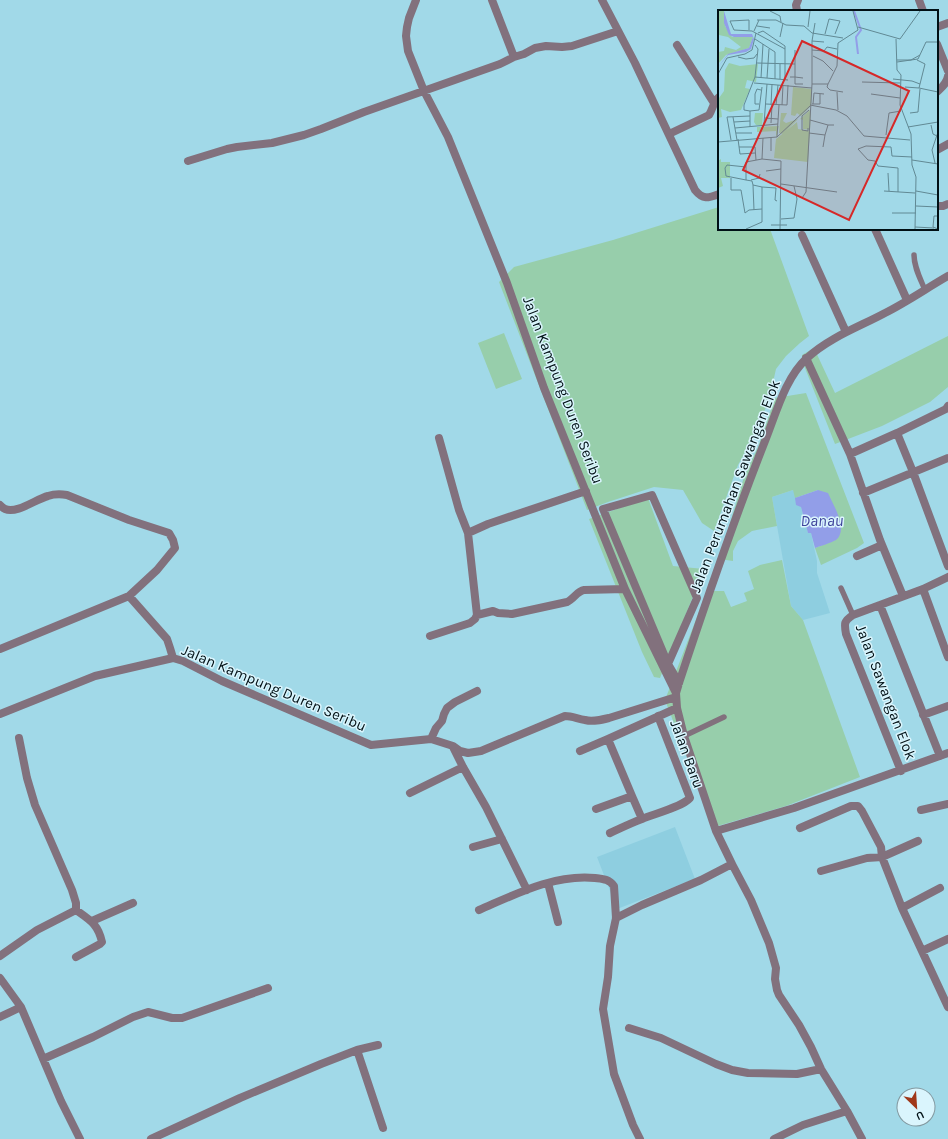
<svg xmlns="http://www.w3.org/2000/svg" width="948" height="1139" font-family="Karla,sans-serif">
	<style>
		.built { fill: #8ecee0 }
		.green { fill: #97ceab }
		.water { fill: #929ee8 }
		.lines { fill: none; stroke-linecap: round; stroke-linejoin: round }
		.lane { stroke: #82717d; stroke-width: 5.5 }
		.street { stroke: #82717d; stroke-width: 8 }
		.labels { text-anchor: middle; stroke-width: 3; stroke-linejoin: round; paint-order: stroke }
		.street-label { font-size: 15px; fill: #001015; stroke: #daf5fd }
		.water-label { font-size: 16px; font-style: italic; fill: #40459c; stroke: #daf5fd }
		.inset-river { fill: none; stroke: #929ee8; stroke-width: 2 }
		.inset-road { fill: none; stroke: #618994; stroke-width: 1 }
		.view { fill: #d62828; fill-opacity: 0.15; stroke: #d62828; stroke-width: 2 }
		.inset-edge { fill: none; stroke: #001015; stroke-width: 2 }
	</style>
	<rect width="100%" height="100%" fill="#a1d9e8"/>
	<!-- built -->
	<path class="built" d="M793,490l8,17 7,26h3l6,28v12l13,40 -27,7 -12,-14 -19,-109z
		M675,827l20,52 -78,30 -20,-52z"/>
	<!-- green -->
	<path class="green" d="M719,207v22h51l39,107 -9,7 -14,13 -10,13 -7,31 -17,40 -14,25 -24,66 -12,-8 -19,-33 -29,-3 -46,15 -21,8 -88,-228 15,-15 99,-27z
		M504,333l18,46 -26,10 -18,-46z
		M948,336v51l-18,15 -48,24 -47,18 -32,-81 -1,-8 12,-7 21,45z
		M806,393l58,150 -7,5 -36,17 -6,-17 20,-8 -17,-50 -23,8 -2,-8 -21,7 5,29 -25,5 -14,10 -5,10v10l-14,-2 26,-85 13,-27 17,-49z
		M648,498l25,68 31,3 -44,109 -6,-1 -12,-25 -53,-133z
		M782,560l9,46 12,14 57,157 -74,29 -72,21 -49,-127 42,-109h17l7,16 16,-6 -3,-8 10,-4 -6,-18 12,-6z"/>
	<!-- water -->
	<path class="water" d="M818,490l10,3c5,12 21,36 8,47 -5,3 -16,6 -21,8l-4,-15h-3l-7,-26 -5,-2 -1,-7z"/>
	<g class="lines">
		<!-- lane -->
		<path class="lane" d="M914,255c0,12 6,23 11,35
			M841,588l12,27
			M684,736l40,-19"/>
		<!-- street -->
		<path class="street" d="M416,0l-7,18 -2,9 -1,9 2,15 16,40 24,46 59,146 37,105 81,201 51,104 1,15 7,28 32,95 16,33 -31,16 -59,25 -26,13
			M492,0l22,57
			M602,0l33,63 60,127c8,10 13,8 24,4
			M919,0l4,11
			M797,11l-1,-6 2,-5
			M937,27l11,-4
			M937,44l11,27
			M677,45l37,58
			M937,92c5,-5 10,-9 11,-16
			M669,134l40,-19c4,-6 4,-13 10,-18
			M937,150l11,-6
			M188,161l39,-12 10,-2 35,-4 32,-8 17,-6 43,-17 136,-48 14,-7 10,-3 11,-6 11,-2 16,1 10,-1 46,-15
			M937,206h6l5,-2
			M875,229l32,71
			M802,235l44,97
			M806,358l44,96 30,86 23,56
			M897,433l16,39 35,94
			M439,438l20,72 9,23
			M850,454l47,-21 49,-24 2,-3
			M863,493l85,-35
			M0,505c2,2 3,3 5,4 12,5 31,-10 43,-13 6,-2 13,-2 19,-1l62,25 40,13 4,7 2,8 -18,22 -28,26 -129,53
			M857,556l25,-11
			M923,589l25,68
			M129,596l38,43 3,9 3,10
			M880,605l60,151
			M477,615l16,-4 5,2 14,1 55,-12c7,-3 10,-11 17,-12l41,-1
			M430,636l40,-13 5,-4 2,-4 -9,-82 20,-9 98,-33
			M668,664l29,-66 -45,-103 -49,14 65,155 11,19
			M676,693l3,-10c27,-82 55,-163 86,-242 11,-27 20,-63 42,-83 23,-21 52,-31 78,-45 22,-11 42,-25 63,-37
			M0,714l95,-38 78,-18 10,3 39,20 149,64 60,-6 22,7 7,5 8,2 13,-2 84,-35c7,0 13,3 20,4 8,2 16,0 24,-2l67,-21
			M923,715l25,-9
			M431,739l5,-11 6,-7 2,-7 3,-6 8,-6 22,-11
			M453,747l10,20 23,40 41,83
			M580,751l28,-12
			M901,771l-55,-137c-2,-11 -2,-13 7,-19l70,-26 25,-12
			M410,793l53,-26
			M596,809l36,-13
			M921,810l27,-6
			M642,819l-10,-23 -24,-57 69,-31
			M800,828l51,-22h7l4,5 19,36 1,10 36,-16
			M716,831l78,-23 154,-55
			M610,833c11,-5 21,-10 32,-14 12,-5 40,-12 48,-21l-32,-82
			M473,847l29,-8
			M732,864l19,36 18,43 7,25 -1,11 2,11 2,5 20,30 12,22 10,22 26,42 15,28
			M821,871l46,-13 15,-1 20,51 46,99
			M548,883l10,39
			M902,908l38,-20
			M479,910c37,-16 75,-36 116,-32 8,1 14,1 19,8l2,32 -6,28 -2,31 -5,32 11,65 19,51 7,14
			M92,921l41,-18
			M922,951l26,-12
			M0,956l37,-26 39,-20v-7l-4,-13 -37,-85 -8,-27 -8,-40
			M76,957l24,-13 2,-2c-4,-18 -12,-22 -26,-32
			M0,978l21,29 40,94 19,38
			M0,1017l21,-10
			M629,1028l32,10 55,26 16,6 16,3 49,1 24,-5
			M357,1050l26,78
			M43,1059l50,-22 40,-20 15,-5 24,6h10l86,-30
			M151,1139l89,-41 81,-34 36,-14 21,-5
			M774,1139l29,-14 44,-14"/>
	</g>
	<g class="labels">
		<!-- street labels -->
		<g class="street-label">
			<text transform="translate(563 390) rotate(69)" y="5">Jalan Kampung Duren Seribu</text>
			<text transform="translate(735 486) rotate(-69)" y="5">Jalan Perumahan Sawangan Elok</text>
			<text transform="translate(274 688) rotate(23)" y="5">Jalan Kampung Duren Seribu</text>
			<text transform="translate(886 692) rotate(69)" y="5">Jalan Sawangan Elok</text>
			<text transform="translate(687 754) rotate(70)" y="5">Jalan Baru</text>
		</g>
		<!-- water labels -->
		<g class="water-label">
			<text x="822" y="526">Danau</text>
		</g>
	</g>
	<!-- overview -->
	<g transform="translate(718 10)">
		<rect width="220" height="220" fill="#a1d9e8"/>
		<path d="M0,1h6l1,15 7,11h21l-4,11 -23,7 -8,9v-12l6,-1 1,-4 11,3 5,-3 -13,-10 -9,-2zM11,53l11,3 18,-2 -2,18 -9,-2 -2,8 5,1 -9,21 -11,2 -9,-3 1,8 -4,1 1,-20 5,-7 1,-21zM75,77l19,2 -1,17 -10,10 -4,-3 -2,3 -4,-1zM93,99l-1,21 -7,-1v-9l-3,-1zM37,103h8l-1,12h-6l-2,-3zM63,103h6l-4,8 3,2 12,-4 -15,15 -4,-1zM79,112l1,7 12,2 -2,31 -34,-4 2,-19zM61,116l-3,12v-7l-19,1v-5zM3,149v3h9v16h-9l2,8 -5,2v-27z" fill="#97ceab"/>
		<path d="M6,1l7,23h21l2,5 -3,10 -5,3 -18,3 -10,12 10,-13 21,-6 4,-11h-19l-5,-2 -5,-12z" fill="#929ee8"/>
		<path class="inset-river" d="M136,1l7,19 -5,7 2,17"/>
		<path class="inset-road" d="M52,1l10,5 1,6M39,10h19l10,5 18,1 8,7 31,5M39,16l13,2M90,17l2,-16M140,17l42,12 20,-28M31,20v-10l-19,1 4,9 18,1 33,18M36,21l5,-11M40,23l5,-2 22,15v33M107,24l4,-15 11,2 -5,13M62,27l3,-14M37,29l20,13v27M178,29l1,31 4,5 -1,30 11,29 1,31 4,12 -1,52M94,31l12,1M77,40v27l8,1M94,40l12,1 3,-4 10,2M95,46l10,5 10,10M20,47l8,2 8,-1 3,-4M179,50h14l9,-5M199,50l8,4 -5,20M179,52l21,-3 8,-17h12M39,53l38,1M62,54v15M0,64l9,-16 18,-4 7,-4 4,-17M37,67l33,3M72,67h5v7h8M43,68l2,-34M49,68l2,-29M175,69l19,2 8,3 -1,4 19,4M144,72l38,1M36,73l58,5M94,74v-43l3,-18M110,74l9,-18 1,-23 20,-13 -5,-19M110,74l-1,3 3,3 13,2M187,77l14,1M119,82l1,18M153,84l29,4M41,94h-4v-10l2,-5 4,1M48,94l21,1 1,-20M94,94h8v-10M95,94l1,-11 10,1M53,95l1,-21M58,95l2,-20M64,95l1,-20M92,95l26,5 11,6 17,20 46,4M32,101l9,-1 3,-23M192,103l8,-1 2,-23M15,107l4,23M47,108l13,1M92,110l18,5M16,112l16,-1M53,113l1,-18M46,114l3,-40M213,115l2,9 4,2M32,117v-16l-6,-1v-5l11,-28 3,-28 -3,-4M190,117l30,-5M17,118l43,-4M90,118v3l-6,-1v-14l7,-6M18,123h16M91,123l16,2 3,-10h6M168,125l3,-22 12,-2M59,127l2,-32M20,129l2,15 15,-1M13,130l-4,-23 23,-1M0,132l59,-5 33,-31M21,137h16l1,13M105,137l2,-12M53,141v-13M44,149l1,-21M194,150l26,4M217,153l-3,-13 6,-18M48,161l15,-2M170,163l1,18M13,168v12h10l4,23 4,-3 13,-1M28,170l-20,-4 -1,-8 2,-3 19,2M33,170l8,-2 1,-4M63,174l56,8M35,175l1,25M44,177l14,1 -1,12 2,1M166,181l31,2M198,181l22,4M180,182v-24l-20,-2 -3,-5 -7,-1 -10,-11 8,-3 25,1 1,9 20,1M84,188l4,-6 6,-108h16M198,196l22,1M174,203h24M220,206h-4l-1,11 5,2M63,209l13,-1 3,-19 -3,-13M53,215h16M197,217l19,1M28,219l16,-7v-35l-9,-2 -1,-4 -6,-1v-18l16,-3 19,2 -1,68"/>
		<path class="view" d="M84,31l107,50 -60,129 -106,-50z"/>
		<rect width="220" height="220" class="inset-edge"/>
	</g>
	<!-- north arrow -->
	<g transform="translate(916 1107) rotate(155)"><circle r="19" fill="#daf5fd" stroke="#8399a0"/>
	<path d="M0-3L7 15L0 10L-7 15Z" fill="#a0381a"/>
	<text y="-6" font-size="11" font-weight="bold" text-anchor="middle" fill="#001015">U</text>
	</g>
</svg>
